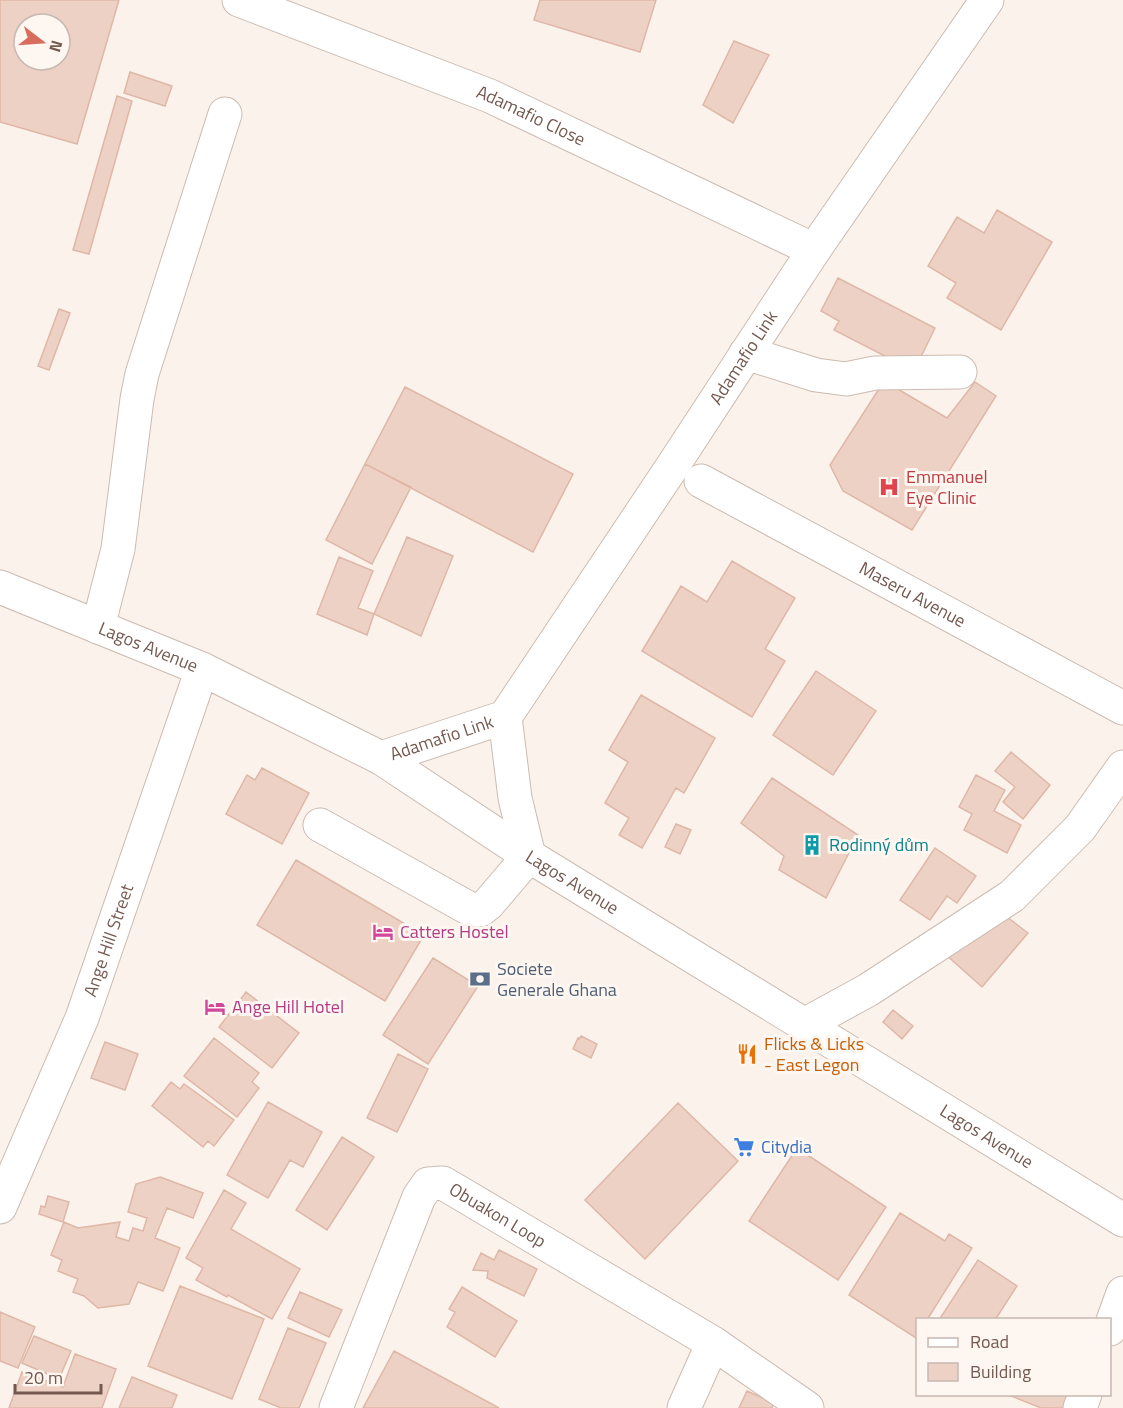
<svg xmlns="http://www.w3.org/2000/svg" width="1123" height="1408" font-family="'Titillium Web',sans-serif">
	<style>
		.building { fill: #eed1c5; stroke: #dfb7a7; stroke-width: 1.5; fill-rule: evenodd }
		.lines { fill: none; stroke-linecap: round; stroke-linejoin: round }
		.minor-casing { stroke: #ccbbb1; stroke-width: 35 }
		.minor { stroke: #fff; stroke-width: 33 }
		.labels { text-anchor: middle; stroke-width: 6; stroke-linejoin: round; paint-order: stroke }
		.street-label { font-size: 18px; fill: #745950; stroke: #fef7f1 }
		.health-label { font-size: 18px; fill: #be3a42; stroke: #fef7f1; text-anchor: start }
		.culture-label { font-size: 18px; fill: #0d838f; stroke: #fef7f1; text-anchor: start }
		.hotel-label { font-size: 18px; fill: #b23c85; stroke: #fef7f1; text-anchor: start }
		.service-label { font-size: 18px; fill: #4e5e75; stroke: #fef7f1; text-anchor: start }
		.food-label { font-size: 18px; fill: #c56008; stroke: #fef7f1; text-anchor: start }
		.shop-label { font-size: 18px; fill: #366cbe; stroke: #fef7f1; text-anchor: start }
	</style>
	<rect width="100%" height="100%" fill="#fbf3eb"/>
	<!-- building -->
	<path class="building" d="M0,0h119l-42,144 -77,-22zM24,24h36v36h-36z
		M540,0h116l-16,52 -106,-32z
		M734,41l35,14 -36,68 -30,-18z
		M130,72l42,14 -7,20 -41,-13z
		M117,96l15,5 -43,153 -16,-4z
		M997,210l55,32 -51,88 -54,-32 9,-15 -28,-17 29,-49 27,16z
		M838,278l97,50 -21,43 -80,-41 5,-9 -18,-10z
		M59,309l11,4 -21,57 -11,-4z
		M884,381l63,37 28,-36 21,14 -84,134 -69,-39 -13,-26z
		M405,387l168,87 -40,78 -168,-88z
		M365,464l46,23 -39,77 -46,-24z
		M407,537l46,19 -32,80 -47,-22z
		M339,557l34,14 -15,37 16,6 -7,21 -50,-21z
		M732,561l63,37 -30,51 20,12 -33,56 -110,-66 39,-65 26,16z
		M816,671l60,40 -43,64 -60,-40z
		M641,695l74,43 -31,55 -8,-5 -34,60 -23,-13 10,-17 -24,-15 23,-41 -19,-12z
		M1011,752l39,33 -27,34 -20,-17 12,-15 -20,-16z
		M262,768l47,25 -27,51 -56,-30 21,-39 8,5z
		M976,775l29,15 -11,21 27,14 -14,28 -43,-23 8,-16 -13,-7z
		M772,778l86,57 -32,63 -47,-28 5,-14 -43,-33z
		M676,824l15,6 -11,24 -15,-7z
		M935,848l41,28 -19,27 -10,-7 -17,24 -30,-20z
		M296,860l128,75 -39,66 -128,-76z
		M999,911l29,22 -46,54 -38,-34z
		M433,958l45,28 -50,78 -45,-29z
		M246,992l53,41 -27,35 -53,-41z
		M893,1010l20,16 -11,13 -19,-17z
		M581,1036l16,8 -6,14 -18,-9 5,-11 1,1z
		M214,1038l45,35 -7,9 7,6 -22,29 -53,-41z
		M105,1042l33,12 -13,36 -34,-12z
		M398,1054l30,15 -31,63 -30,-14z
		M171,1082l9,7 4,-5 50,36 -20,26 -6,-5 -5,6 -51,-41z
		M268,1102l54,30 -19,35 -13,-7 -22,38 -41,-23z
		M678,1103l60,58 -93,98 -60,-59z
		M342,1137l32,20 -47,73 -31,-20z
		M797,1148l89,59 -48,73 -89,-59z
		M160,1177l43,16 -10,25 -26,-10 -12,30 25,10 -17,43 -25,-9 -9,22 -31,4 -14,-12 -11,-4 5,-13 -20,-8 4,-11 -11,-5 13,-33 14,6 42,-6 -4,15 13,4 4,-13 10,3 4,-13 -19,-6 8,-28z
		M224,1190l22,13 -15,26 69,40 -28,50 -44,-24 -1,2 -31,-17 7,-12 -17,-10z
		M48,1196l21,6 -6,20 -24,-8 2,-8 4,1z
		M900,1213l45,28 4,-7 23,14 -45,72h-9v14l-2,4 -67,-43z
		M499,1250l38,19 -13,27 -37,-18 1,-7 -15,-1 8,-17 13,7z
		M978,1260l39,26 -22,34h-56z
		M180,1286l84,33 -32,80 -84,-33z
		M462,1287l55,34 -22,36 -48,-30 8,-15 -6,-3z
		M300,1292l42,18 -13,27 -41,-19z
		M0,1312l35,15 -17,41 -18,-7z
		M288,1328l38,15 -27,65h-18l-22,-9z
		M34,1336l37,15 -12,28 -37,-16z
		M394,1351l105,57h-136z
		M75,1354l41,15 -14,39h-93l13,-36 41,15z
		M132,1377l45,18 -5,13h-53z
		M747,1391l27,12 -2,5h-33z
		M1006,1394h71l-5,14h-31z"/>
	<g class="lines">
		<!-- minor casing -->
		<g class="minor-casing">
			<g id="minor">
				<path id="s1" d="M239,0l251,96 324,154"/>
				<path d="M746,353l70,22 30,4 29,-6 85,-1"/>
				<path id="s2" d="M701,481l422,227"/>
				<path id="s3" d="M0,587l202,82 179,89 148,98 594,364"/>
				<path d="M98,627l20,-78 19,-150 5,-25 83,-260"/>
				<path d="M505,717l10,81 14,58"/>
				<path id="s4" d="M381,758l124,-41 169,-253 140,-214 173,-250"/>
				<path d="M320,825l150,84 10,1 8,-6 41,-48"/>
				<path d="M804,1025l64,-35 144,-94 68,-68 43,-61"/>
				<path id="s5" d="M0,1207l82,-189 120,-349"/>
				<path d="M1110,1329l13,-36"/>
				<path id="s6" d="M336,1408l83,-211 9,-13 15,-1 270,160 94,65"/>
				<path d="M684,1408l29,-65"/>
				<path d="M1080,1408l5,-14"/>
			</g>
		</g>
		<!-- minor -->
		<use href="#minor" class="minor"/>
	</g>
	<!-- icons -->
	<defs>
		<g id="hospital-bare" transform="scale(1.62)"><path d="M-5-5h3v3.5h4V-5h3V5h-3V1.5h-4V5h-3Z" fill="#e0444e" stroke="#fef7f1" stroke-width="2.5" paint-order="stroke"/></g>
		<g id="building-bare" transform="scale(1.62)"><path d="M-4-6H4V6H1V3H-1V6H-4ZM-2.5-4.3h1.7v1.8h-1.7ZM.8-4.3h1.7v1.8H.8ZM-2.5-1h1.7V.8h-1.7ZM.8-1h1.7V.8H.8Z" fill="#0f9aa8" stroke="#fef7f1" stroke-width="2.5" paint-order="stroke"/></g>
		<g id="hotel-bare" transform="scale(1.62)"><path d="M-6-4.5h1.5V1H6V5H4.5V3h-9V5H-6ZM-4 0a1.8 1.8 0 1 1 3.6 0ZM.5 0V-2.5h3Q6-2.5 6 0Z" fill="#d1479c" stroke="#fef7f1" stroke-width="2.5" paint-order="stroke"/></g>
		<g id="bank-bare" transform="scale(1.62)"><path d="M-6-4H6V4H-6ZM0-2.3a2.3 2.3 0 1 0 0 4.6a2.3 2.3 0 1 0 0-4.6Z" fill="#5c6f8a" stroke="#fef7f1" stroke-width="2.5" paint-order="stroke"/></g>
		<g id="restaurant-bare" transform="scale(1.62)"><path d="M-5-6h1v4h1v-4h1v4h1v-4h1v5L-1.5 .5V6h-2V.5L-5-1ZM5-6V6H3V1.5H1.5Q1.5-4 5-6Z" fill="#e8710a" stroke="#fef7f1" stroke-width="2.5" paint-order="stroke"/></g>
		<g id="supermarket-bare" transform="scale(1.62)"><path d="M-6-5.5h2.5l.6 2H6L4.5 2H-2.5L-4.4-4H-6ZM-1.5 3.2a1.3 1.3 0 1 0 .1 0ZM3 3.2a1.3 1.3 0 1 0 .1 0Z" fill="#3f7fe0" stroke="#fef7f1" stroke-width="2.5" paint-order="stroke"/></g>
	</defs>
	<g fill-rule="evenodd">
		<use href="#hospital-bare" x="889" y="487"/>
		<use href="#building-bare" x="812" y="845"/>
		<use href="#hotel-bare" x="383" y="932"/>
		<use href="#bank-bare" x="480" y="979"/>
		<use href="#hotel-bare" x="215" y="1007"/>
		<use href="#restaurant-bare" x="747" y="1054"/>
		<use href="#supermarket-bare" x="744" y="1147"/>
	</g>
	<g class="labels">
		<!-- street labels -->
		<g class="street-label">
			<text dy="6" stroke="none"><textPath href="#s1" startOffset="314">Adamafio Close</textPath></text>
			<text dy="6" stroke="none"><textPath href="#s4" startOffset="562">Adamafio Link</textPath></text>
			<text dy="6" stroke="none"><textPath href="#s2" startOffset="240">Maseru Avenue</textPath></text>
			<text dy="6" stroke="none"><textPath href="#s3" startOffset="160">Lagos Avenue</textPath></text>
			<text dy="6" stroke="none"><textPath href="#s4" startOffset="64">Adamafio Link</textPath></text>
			<text dy="6" stroke="none"><textPath href="#s3" startOffset="646">Lagos Avenue</textPath></text>
			<text dy="6" stroke="none"><textPath href="#s5" startOffset="288">Ange Hill Street</textPath></text>
			<text dy="6" stroke="none"><textPath href="#s3" startOffset="1132">Lagos Avenue</textPath></text>
			<text dy="6" stroke="none"><textPath href="#s6" startOffset="321">Obuakon Loop</textPath></text>
		</g>
		<!-- health labels -->
		<g class="health-label">
			<text x="906" y="483">Emmanuel<tspan x="906" dy="21">Eye Clinic</tspan></text>
		</g>
		<!-- culture labels -->
		<g class="culture-label">
			<text x="829" y="851">Rodinný dům</text>
		</g>
		<!-- hotel labels -->
		<g class="hotel-label">
			<text x="400" y="938">Catters Hostel</text>
			<text x="232" y="1013">Ange Hill Hotel</text>
		</g>
		<!-- service labels -->
		<g class="service-label">
			<text x="497" y="975">Societe<tspan x="497" dy="21">Generale Ghana</tspan></text>
		</g>
		<!-- food labels -->
		<g class="food-label">
			<text x="764" y="1050">Flicks &amp; Licks<tspan x="764" dy="21">- East Legon</tspan></text>
		</g>
		<!-- shop labels -->
		<g class="shop-label">
			<text x="761" y="1153">Citydia</text>
		</g>
	</g>
	<!-- legend -->
	<rect x="916" y="1318" width="195" height="78" fill="#fef7f1" stroke="#c7b8b1" stroke-width="1.5"/>
	<rect x="928" y="1338" width="30" height="9" fill="#ffffff" stroke="#c7b8b1" stroke-width="1.5"/>
	<text x="970" y="1348" font-size="18" fill="#745950">Road</text>
	<rect x="928" y="1363" width="30" height="18" fill="#eed1c5" stroke="#c7b8b1" stroke-width="1.5"/>
	<text x="970" y="1378" font-size="18" fill="#745950">Building</text>
	<!-- north arrow -->
	<g transform="translate(42 42) rotate(107)"><circle r="28" fill="#fef7f1" stroke="#c7b8b1" stroke-width="1.5"/>
	<path d="M0-4.5L10 22L0 15L-10 22Z" fill="#d86c5d"/>
	<text y="-9" font-size="16" font-weight="bold" text-anchor="middle" fill="#745950">N</text>
	</g>
	<!-- scale -->
	<path d="M15 1384v9h86v-9" fill="none" stroke="#745950" stroke-width="3"/>
	<text x="24" y="1384" font-size="18" fill="#745950" stroke="#fef7f1" stroke-width="4.5" paint-order="stroke">20 m</text>
</svg>
